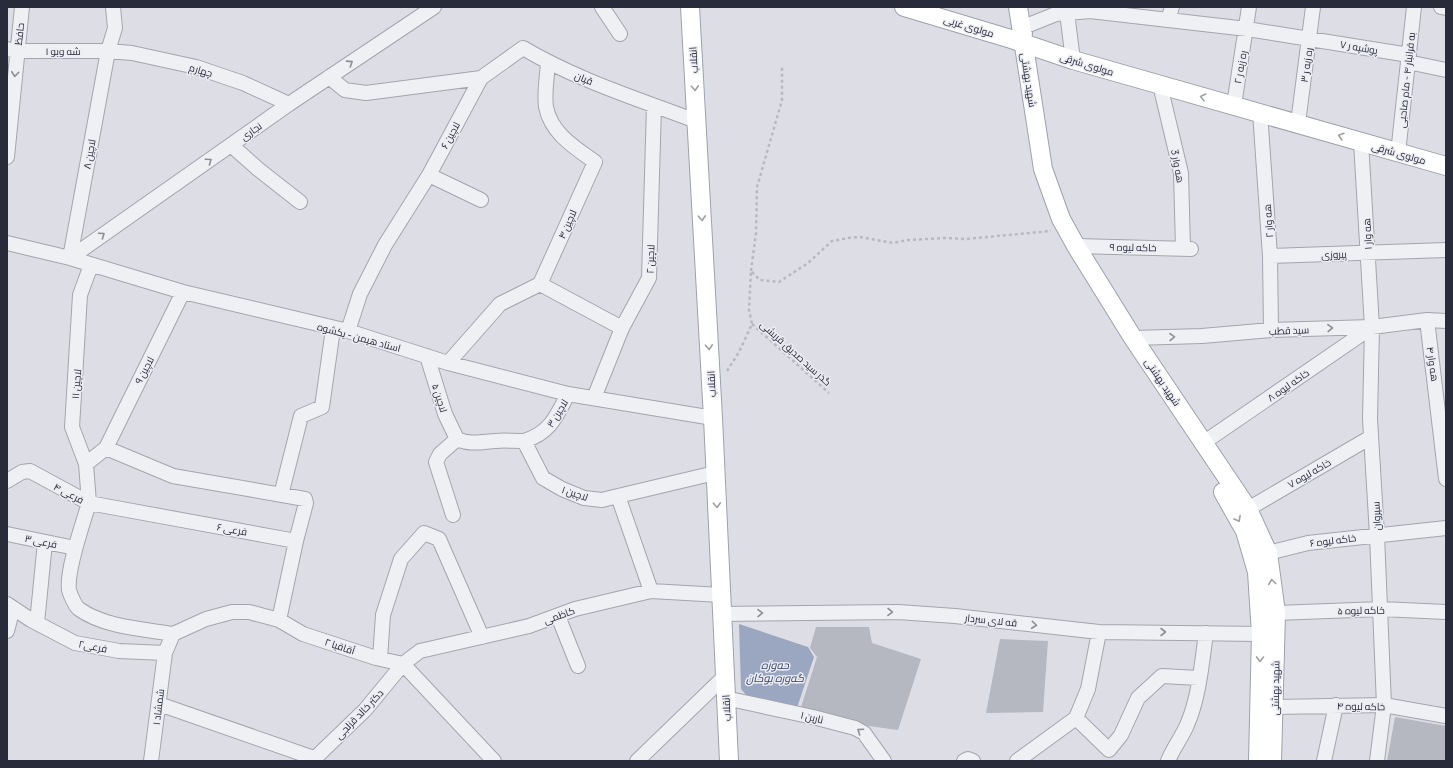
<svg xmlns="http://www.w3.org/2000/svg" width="1453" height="768" font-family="Manrope,Cairo,sans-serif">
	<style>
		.water { fill: #9ba6c1 }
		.building { fill: #b5b7c1 }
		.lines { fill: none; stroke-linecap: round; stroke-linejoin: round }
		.minor-casing { stroke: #a3a5ae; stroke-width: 16 }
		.major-casing { stroke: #9da1af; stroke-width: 20 }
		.path { stroke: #b7b9c0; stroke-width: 2.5; stroke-dasharray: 3 3; stroke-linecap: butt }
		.minor { stroke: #eff0f4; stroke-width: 14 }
		.major { stroke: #fff; stroke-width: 18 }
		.oneway { stroke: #8c8e97 }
		.oneway2 { stroke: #9ea0a6 }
		.labels { text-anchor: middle; stroke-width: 3; stroke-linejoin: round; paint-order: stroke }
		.street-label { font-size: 10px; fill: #282b3a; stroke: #ecedf3 }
		.water-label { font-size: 11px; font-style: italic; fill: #374369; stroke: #ecedf3 }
	</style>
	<rect width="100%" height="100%" fill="#dddee5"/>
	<!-- water -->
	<path class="water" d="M739,624l69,23 6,10 -18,54 -48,-14 -7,-8z"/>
	<!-- building -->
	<path class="building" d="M816,627h53l3,16 49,16 -23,71 -44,-6 -53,-17 16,-50 -7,-9z
		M1000,639l48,2 -5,71 -57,1z
		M1395,717l51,9v35h-59z"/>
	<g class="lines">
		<!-- minor casing -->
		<g class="minor-casing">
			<path id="minor" d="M602,7l18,27
				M1441,7l5,1
				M1067,13l6,47
				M1168,20l4,-13
				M1024,39l2,-13 30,-12 34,-3 157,18 162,26
				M7,49l10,2h91l24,2 64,14 47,16 46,21
				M1408,62l38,8
				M329,77l16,13 21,3 115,-15 -52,97 -44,70 -25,49 -12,37
				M481,78l42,-30c54,32 115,51 173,73
				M1160,85l21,88 2,75
				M1234,105l15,-98
				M1260,112l10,144 1,74
				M1298,123l15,-116
				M1361,142l11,185 -2,92 7,116 7,170 -7,56
				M231,145l27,24 42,33
				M1398,153l16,-146
				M7,157l15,-150
				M429,175l52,25
				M7,243l63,15 113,34 165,39 100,32 120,31 145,24
				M1076,246l115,3
				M1270,256l176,-6
				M70,258l219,-154 145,-97
				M70,258l38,-207 7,-23 -2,-21
				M91,265l-11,30 -8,132 14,37 3,39 207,38 -17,79
				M540,284l82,44
				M1427,320l19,159
				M1133,338l69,-2 69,-6 101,-3 55,-7 19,1
				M427,356l18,58 12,25
				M448,363l52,-59 40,-20 55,-122c-21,-15 -44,-29 -49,-55 -2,-13 1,-30 2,-44
				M594,398l28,-70 27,-50 5,-172
				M457,439c13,6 24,3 38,2 9,-1 19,0 29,0l19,37 19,11 22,9 18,2 16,-4 33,95
				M524,441c26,-8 32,-24 44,-47
				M1203,443l169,-116
				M106,448l77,-156
				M86,464l20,-16 67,28 132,23 1,4 -10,38
				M7,481l15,-9 8,-1 59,32c-6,20 -23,68 -20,87 1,4 6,16 10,19 25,18 64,20 94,25
				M281,495l20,-79 21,-9 11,-78
				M618,496l97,-23
				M1248,509l123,-72
				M453,515l-17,-53 4,-8 17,-15
				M7,534l68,14
				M1268,553l40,-10 138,-15
				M7,604l24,16 44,23 44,8 46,2
				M1276,613l105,-4 65,3
				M721,614l177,-2 57,4 144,16 162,2
				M558,616l20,50
				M37,623l8,-81
				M7,631l6,-23
				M1099,632l-11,57 -12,29 33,32 12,-15 17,-37 24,-22 37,2
				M380,659l3,-44 18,-56 23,-26 15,6 43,98
				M725,698l88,19 42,11 9,5 20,28
				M159,704l155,54
				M1275,707l109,-2 62,11
				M151,761l14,-108 8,-19 33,-15 26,-7h17l30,8 24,14 73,24 27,6 91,97
				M312,761l53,-51 38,-46 17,-13 109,-25 46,-17 76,-18 70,4
				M637,761l87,-84
				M964,761l4,-2 5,2
				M1017,761l59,-43
				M1168,761c5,-13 14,-24 19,-36 12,-27 15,-63 19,-92
				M1324,761l12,-56"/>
		</g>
		<!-- major casing -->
		<g class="major-casing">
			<path id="major" d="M690,7l23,411 16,343
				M904,7l107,32 62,21 373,106
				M1018,7l25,162 18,50 15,27 57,92 115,171 20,44 8,60 -4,148
				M1223,492l22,39 12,41 4,62 -3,127"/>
		</g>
		<!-- path -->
		<path class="path" d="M751,271l5,-38 1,-46 25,-87v-33
			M752,324l77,69
			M727,371l12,-19 13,-28 -3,-14 2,-39 9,9 19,2 29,-19 24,-22 16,-3 12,-1 33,6 15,-3 37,-2 21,1 85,-8"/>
		<!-- minor -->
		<use href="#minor" class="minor"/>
		<!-- major -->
		<use href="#major" class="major"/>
	</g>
	<!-- one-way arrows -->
	<defs><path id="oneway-chevron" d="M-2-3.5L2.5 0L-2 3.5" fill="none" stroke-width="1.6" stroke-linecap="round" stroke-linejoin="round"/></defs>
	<g class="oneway">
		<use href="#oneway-chevron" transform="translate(350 63) rotate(-33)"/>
		<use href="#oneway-chevron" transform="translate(15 74) rotate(95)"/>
		<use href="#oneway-chevron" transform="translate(209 161) rotate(-35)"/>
		<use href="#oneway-chevron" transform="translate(102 235) rotate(-35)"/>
		<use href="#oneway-chevron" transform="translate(1330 328) rotate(-2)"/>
		<use href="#oneway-chevron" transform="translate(1172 337) rotate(-1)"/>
		<use href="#oneway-chevron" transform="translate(890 612) rotate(1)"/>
		<use href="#oneway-chevron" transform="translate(760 613) rotate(-1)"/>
		<use href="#oneway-chevron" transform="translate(1034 625) rotate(6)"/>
		<use href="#oneway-chevron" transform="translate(1163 632)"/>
		<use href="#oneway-chevron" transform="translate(860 731) rotate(-146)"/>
	</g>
	<g class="oneway2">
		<use href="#oneway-chevron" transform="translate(695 88) rotate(87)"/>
		<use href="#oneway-chevron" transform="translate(1203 97) rotate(-166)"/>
		<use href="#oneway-chevron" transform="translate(1341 136) rotate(-163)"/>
		<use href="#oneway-chevron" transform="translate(702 218) rotate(87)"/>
		<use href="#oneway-chevron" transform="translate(709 347) rotate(87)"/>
		<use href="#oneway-chevron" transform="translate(717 505) rotate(87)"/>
		<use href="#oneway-chevron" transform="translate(1238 519) rotate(61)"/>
		<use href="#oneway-chevron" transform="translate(1272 582) rotate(-97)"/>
		<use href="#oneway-chevron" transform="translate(1260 659) rotate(91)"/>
	</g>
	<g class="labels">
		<!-- street labels -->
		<g class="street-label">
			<text transform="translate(969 26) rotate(17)" y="4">مولوی غربی</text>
			<text transform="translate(19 34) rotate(-84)" y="4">حافظ</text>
			<text transform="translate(1359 47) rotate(10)" y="4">پوشپه ر ۷</text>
			<text x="63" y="55">شه وبو ۱</text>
			<text transform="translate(693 60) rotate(-93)" y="4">انقلاب</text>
			<text transform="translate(1087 64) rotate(17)" y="4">مولوی شرقی</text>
			<text transform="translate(1306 65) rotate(-82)" y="4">ره زبه ر ۳</text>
			<text transform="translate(1240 67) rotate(-80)" y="4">ره زبه ر ۲</text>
			<text transform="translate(201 70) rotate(16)" y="4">چهارم</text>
			<text transform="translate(584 78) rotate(22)" y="4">قپان</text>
			<text transform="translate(1029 80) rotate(81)" y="4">شهید بهشتی</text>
			<text transform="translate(1406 80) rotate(-84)" y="4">به فرانبار ۴ - مام صاحبی</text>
			<text transform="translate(251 131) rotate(-35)" y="4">نجاری</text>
			<text transform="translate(450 135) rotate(-62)" y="4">لاچین ۶</text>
			<text transform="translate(1399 153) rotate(16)" y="4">مولوی شرقی</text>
			<text transform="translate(89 154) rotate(-80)" y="4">لاچین ۸</text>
			<text transform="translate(1178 166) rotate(80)" y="4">هه وار 3</text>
			<text transform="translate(1268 221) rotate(-94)" y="4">هه وار ۲</text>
			<text transform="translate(567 224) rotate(-66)" y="4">لاچین ۴</text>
			<text transform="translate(1367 234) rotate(-93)" y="4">هه وار ۱</text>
			<text transform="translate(1133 247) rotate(1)" y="4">خاکه لیوه ۹</text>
			<text transform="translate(1334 254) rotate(-2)" y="4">پیروزی</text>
			<text transform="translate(650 259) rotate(-88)" y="4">لاچین ۲</text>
			<text transform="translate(1289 330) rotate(-2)" y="4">سید قطب</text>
			<text transform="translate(359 337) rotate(15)" y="4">استاد هیمن - یکشوه</text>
			<text transform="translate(796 353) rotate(42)" y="4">گذر سید صدیق قریشی</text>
			<text transform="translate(1433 364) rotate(82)" y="4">هه وار ۴</text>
			<text transform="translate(144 370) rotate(-62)" y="4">لاچین ۹</text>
			<text transform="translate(1163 382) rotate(56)" y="4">شهید بهشتی</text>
			<text transform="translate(76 384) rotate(-85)" y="4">لاچین ۱۱</text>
			<text transform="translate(711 384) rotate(-93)" y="4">انقلاب</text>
			<text transform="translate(1288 385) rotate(-35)" y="4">خاکه لیوه ۸</text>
			<text transform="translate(440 398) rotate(72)" y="4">لاچین ۵</text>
			<text transform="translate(557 413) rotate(-58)" y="4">لاچین ۳</text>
			<text transform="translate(1309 473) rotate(-30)" y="4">خاکه لیوه ۷</text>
			<text transform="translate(69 493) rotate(28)" y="4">فرعی ۴</text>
			<text transform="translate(575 493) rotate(19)" y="4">لاچین ۱</text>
			<text transform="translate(1376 516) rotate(-93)" y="4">سیروان</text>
			<text transform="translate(232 529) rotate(10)" y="4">فرعی ۶</text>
			<text transform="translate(1333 540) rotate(-7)" y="4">خاکه لیوه ۶</text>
			<text transform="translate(41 541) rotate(12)" y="4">فرعی ۳</text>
			<text transform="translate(1361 610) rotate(-1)" y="4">خاکه لیوه ۵</text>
			<text transform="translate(559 615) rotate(-20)" y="4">کاظمی</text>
			<text transform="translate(991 620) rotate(6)" y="4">قه لای سردار</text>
			<text transform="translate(93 646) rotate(11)" y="4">فرعی۲</text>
			<text transform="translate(340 646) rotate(18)" y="4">آقاقیا ۲</text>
			<text transform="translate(1275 688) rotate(-89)" y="4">شهید بهشتی</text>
			<text transform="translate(1361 706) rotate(1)" y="4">خاکه لیوه ۴</text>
			<text transform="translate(158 707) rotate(-83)" y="4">شمشاد ۱</text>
			<text transform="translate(726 708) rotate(-93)" y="4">انقلاب</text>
			<text transform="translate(359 714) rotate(-46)" y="4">دکتر خالد قزلجی</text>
			<text transform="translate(812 717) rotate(13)" y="4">نارین ۱</text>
		</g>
		<!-- water labels -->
		<g class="water-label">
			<text x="775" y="669">حه‌وزه<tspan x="775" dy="13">گه‌وره بوکان</tspan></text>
		</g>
	</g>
	<!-- border -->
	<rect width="1453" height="768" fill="none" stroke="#282b3a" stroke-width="16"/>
</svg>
